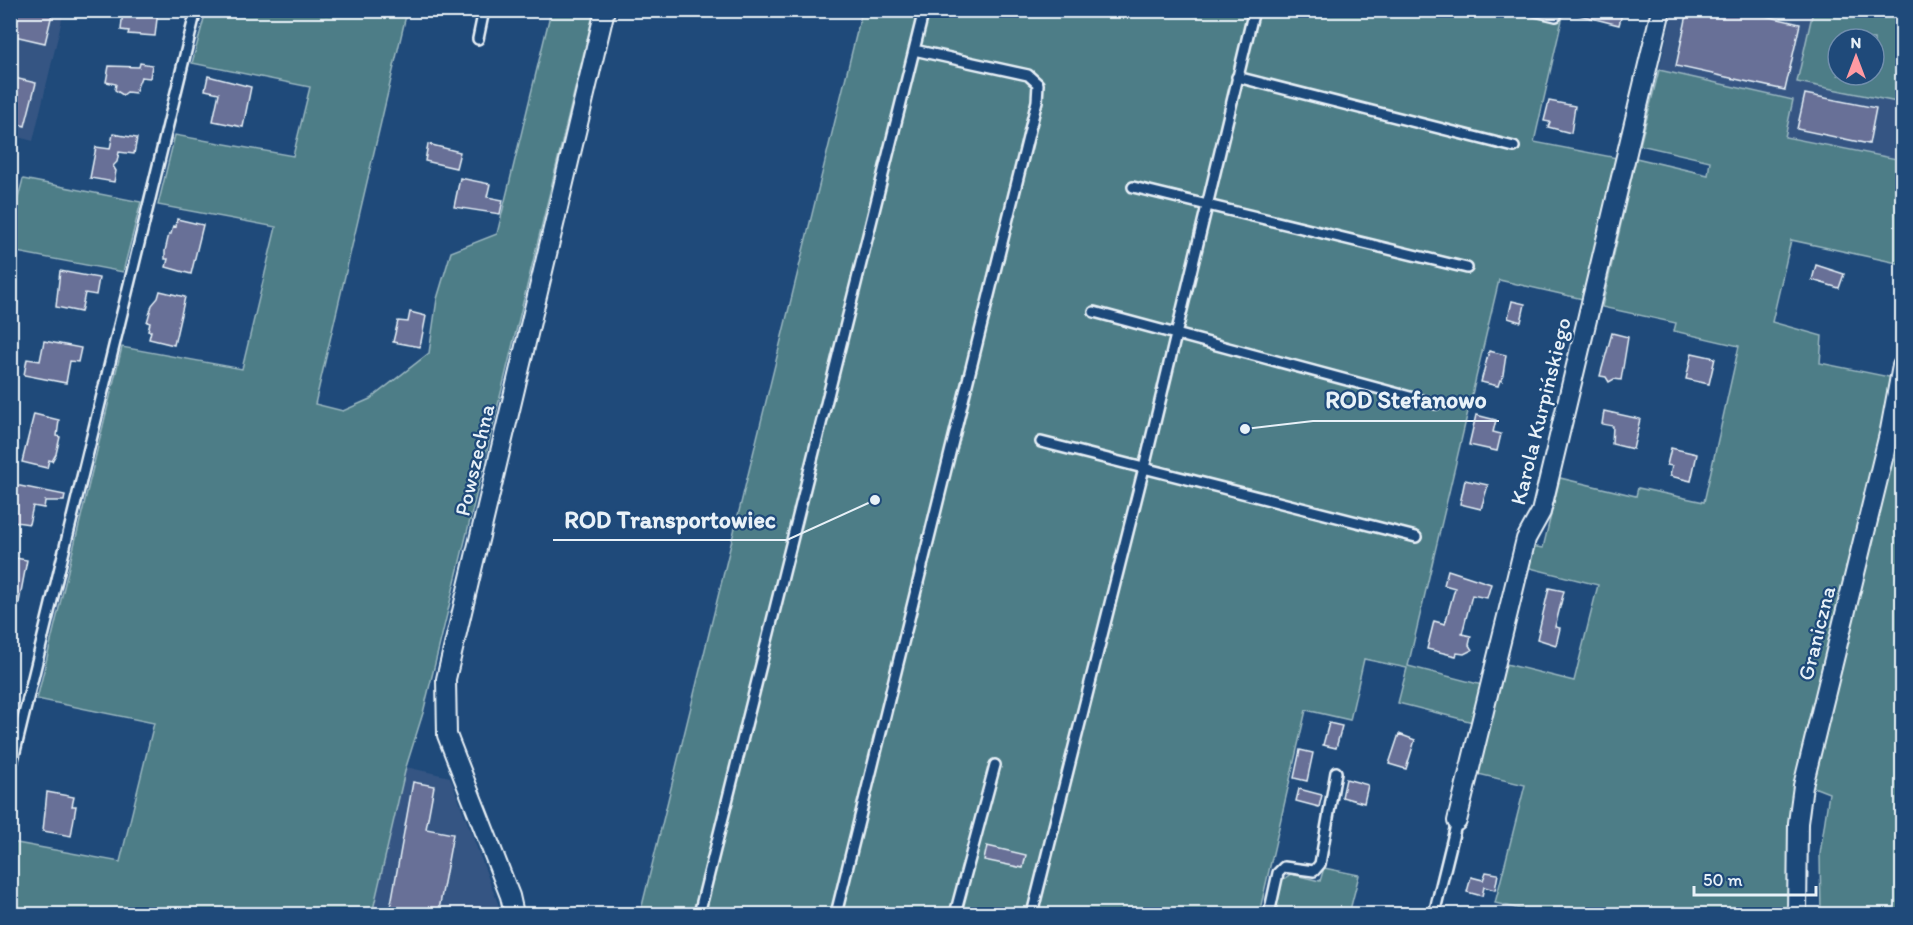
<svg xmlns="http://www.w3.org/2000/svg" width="1913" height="925" font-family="Itim,sans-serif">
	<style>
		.built { fill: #355583 }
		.green { fill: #4d7d87; stroke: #9ab7c0; stroke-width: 1.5; fill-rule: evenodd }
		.building { fill: #677097; stroke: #e8f1f8; stroke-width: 1.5 }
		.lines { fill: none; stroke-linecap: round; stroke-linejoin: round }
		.lane-casing { stroke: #e8f1f8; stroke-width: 14 }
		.street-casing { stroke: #e8f1f8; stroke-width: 22 }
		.lane { stroke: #1f4a7a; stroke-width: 9 }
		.street { stroke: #1f4a7a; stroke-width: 18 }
		.labels { text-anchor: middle; stroke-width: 4.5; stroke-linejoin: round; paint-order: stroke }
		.street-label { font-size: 22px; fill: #e8f1f8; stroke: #1f4a7a }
		.leader { fill: none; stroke: #e8f1f8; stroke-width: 2 }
		.callout-dot { fill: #e8f1f8; stroke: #1f4a7a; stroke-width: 2 }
		.callout-label { font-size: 24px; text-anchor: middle; font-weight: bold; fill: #e8f1f8; stroke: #1f4a7a; stroke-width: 4.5; stroke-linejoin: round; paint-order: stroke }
	</style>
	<rect width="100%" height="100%" fill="#1f4a7a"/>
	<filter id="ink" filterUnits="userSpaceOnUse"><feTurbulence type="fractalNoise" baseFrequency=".0167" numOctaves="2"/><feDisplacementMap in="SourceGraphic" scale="12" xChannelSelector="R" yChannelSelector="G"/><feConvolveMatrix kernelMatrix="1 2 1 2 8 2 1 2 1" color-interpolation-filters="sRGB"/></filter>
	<g filter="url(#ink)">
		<!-- built -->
		<path class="built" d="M11,11h53l-31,130 -22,-6z
			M1673,11h140l-16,71 105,21v57l-118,-23 9,-37 -134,-30z
			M406,767l44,10 52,137h-130z"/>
		<!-- green -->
		<path class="green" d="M305,11l22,4 1,-4h79l-92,393 28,7 27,-12 59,-46 8,-54 14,-47 46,-18 54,-223h43l-171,702 -17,54 -34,147h-308l-53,-7v-65l109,20 34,-139 -117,-24 85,-352 120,22 34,-142 -118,-22 17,-70 118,21 17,-69 -118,-24 14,-52z
			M862,11h702l-30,131 83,16 -34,141 -84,-19 -91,386 78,20 -9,37 -79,-20 9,-35 -43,-9 -14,61 -44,-10 -47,204h-619z
			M1813,11h89v92l-105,-21zM1838,39h36v36h-36z
			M1659,70l134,30 -8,37 117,23v104l-111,-24 -19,82 50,14 -2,27 74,15 -96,411 -10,73 2,52h-249l-46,-11 30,-118 -51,-12 28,-110 72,18 24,-96 -72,-18 4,-21 13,2 17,-70 76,18 2,-8 66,14 35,-156 -65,-15 2,-8 -74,-16 34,-149 72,17 2,-14 -70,-16z
			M23,179l118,23 -18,70 -112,-21v-38h3z
			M1902,404v510h-81l-1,-60 9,-61 -18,-7z
			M1324,868l35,7 -10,39h-75l8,-34 9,-6 29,7z"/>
		<!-- building -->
		<path class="building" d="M10,10h43l-8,33 -35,-8z
			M123,10h35l-3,26 -27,-2 1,-3 -8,-1z
			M1579,10h44l-4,15 -40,-10z
			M1688,10h52l60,14 -15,66 -109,-24z
			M140,63l12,2 -2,13 -9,-1 -6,16 -8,-1 -4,3 -8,-5 1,-6 -10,-2 3,-16 30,1z
			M208,76l43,11 -8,40 -30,-6 6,-28 -14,-3z
			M10,77l26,6 -11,43 -15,-4z
			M1805,94l71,14 -7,36 -72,-15z
			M1549,101l26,5 -4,27 -23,-6 2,-5 -6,-1z
			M113,134l24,4 -3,16 -15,-2 -2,10 -4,4 3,5 -2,11 -24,-4 6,-31 14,2z
			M428,144l32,8 -4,16 -31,-7z
			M460,178l30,6 -3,13 16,3 -3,14 -46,-7z
			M177,219l26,6 -12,49 -25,-7 2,-8h-3v-8l4,-17h2l2,-8 3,1z
			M1816,265l28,9 -5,14 -27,-8z
			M60,271l39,7 -3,17 -11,-2 -4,19 -25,-5z
			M160,291l25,6 -11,48 -25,-6 2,-8h-3l2,-8 -3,-1 5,-17 6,-7z
			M1512,301l13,3 -4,18 -13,-4z
			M410,312l16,4 -6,31 -27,-5 5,-21 10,1z
			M1612,333l16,4 -7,43 -7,-1 -5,3 -3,-5 -6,-1z
			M44,341l37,7 -3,14 -8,-1 -4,22 -42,-8 3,-16 13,2z
			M1489,351l17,4 -4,26 -2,-1 -2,6 -17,-4z
			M1692,353l23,5 -6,26 -23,-5z
			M1604,411l36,8 -7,30 -21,-5 1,-18 -11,-2z
			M34,414l25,6 -2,16 3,1 -4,17 -4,7 -3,-1 -2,8 -25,-6z
			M1476,415l20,5 -3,12 8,2 -4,17 -28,-6z
			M1671,448l26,6 -6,27 -21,-5 2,-10 -5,-1z
			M1465,480l23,5 -7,24 -21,-5z
			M10,484l55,11 -1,6h-19l-1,7 -11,-2 -4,18 -19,-3z
			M10,557l17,3 -10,53h-7z
			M1448,570l43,14 -4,14 -15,-3 -10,39 9,2 -2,9 3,5 -8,4 -7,-1 -1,3 -29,-7 7,-28 11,3 10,-36 -11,-3z
			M1549,588l15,3 -9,36 5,1 -4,17 -19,-6z
			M1329,723l13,3 -6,22 -13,-3z
			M1399,734l16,6 -9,29 -17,-5z
			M1300,750l13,3 -6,28 -13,-3z
			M1346,779l22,6 -4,18 -22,-6z
			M413,782l21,4 -8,43 27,5 -15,81h-49z
			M1299,789l23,6 -3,12 -23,-6z
			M47,792l27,5 -2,9h4l-5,30 -28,-5z
			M987,846l39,9 -3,13 -39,-8z
			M1486,872l12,2 -3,16 -11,-3 -2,9 -15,-4 4,-15 12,3z"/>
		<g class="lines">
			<!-- lane casing -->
			<g class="lane-casing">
				<path id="lane" d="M1531,10l25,6
					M478,39l6,-29
					M1237,77l277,70
					M1133,187l334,81
					M1094,312l342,92
					M1041,442l375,95
					M10,772l186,-762
					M10,913l10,1
					M699,914l225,-904
					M836,914l201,-813 1,-17 -10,-9 -114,-25
					M955,914l40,-149
					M1032,914l112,-446 110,-458
					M1269,914l9,-41 6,-6 30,4 6,-7 16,-92
					M1434,914l23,-93"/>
			</g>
			<!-- street casing -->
			<g class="street-casing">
				<path id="street" d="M1457,821l69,-282 15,-27 120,-502
					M514,914l-4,-18 -63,-161 -1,-56 159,-669
					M1797,914l1,-91 5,-37 87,-356 12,-64"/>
			</g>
			<!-- lane -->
			<use href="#lane" class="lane"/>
			<!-- street -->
			<use href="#street" class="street"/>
		</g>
	</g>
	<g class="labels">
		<!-- street labels -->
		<g class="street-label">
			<text transform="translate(1540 411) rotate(-76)" y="8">Karola Kurpińskiego</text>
			<text transform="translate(474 460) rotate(-77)" y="8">Powszechna</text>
			<text transform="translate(1816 633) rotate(-76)" y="8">Graniczna</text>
		</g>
	</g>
	<!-- callouts -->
	<path class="leader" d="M1245 429L1313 421H1499M875 500L787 540H553"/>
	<g class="callout-dot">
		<circle cx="1245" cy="429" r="6"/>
		<circle cx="875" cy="500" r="6"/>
	</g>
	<g class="callout-label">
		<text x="1406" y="408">ROD Stefanowo</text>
		<text x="670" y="528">ROD Transportowiec</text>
	</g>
	<!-- margin -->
	<rect width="1913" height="925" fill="none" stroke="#1f4a7a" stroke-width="36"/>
	<rect x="18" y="18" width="1877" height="889" fill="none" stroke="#e8f1f8" stroke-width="2" filter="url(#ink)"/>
	<!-- north arrow -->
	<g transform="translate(1856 57)"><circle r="28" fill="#1f4a7a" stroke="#6f8dac" stroke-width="1.5"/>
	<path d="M0-4.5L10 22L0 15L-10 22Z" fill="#ff9aa2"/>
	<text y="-9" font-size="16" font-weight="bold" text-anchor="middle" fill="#e8f1f8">N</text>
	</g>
	<!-- scale -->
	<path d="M1694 886v9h122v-9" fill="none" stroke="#e8f1f8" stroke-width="3"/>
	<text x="1703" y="886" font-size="18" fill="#e8f1f8" stroke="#1f4a7a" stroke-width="4.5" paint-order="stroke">50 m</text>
</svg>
